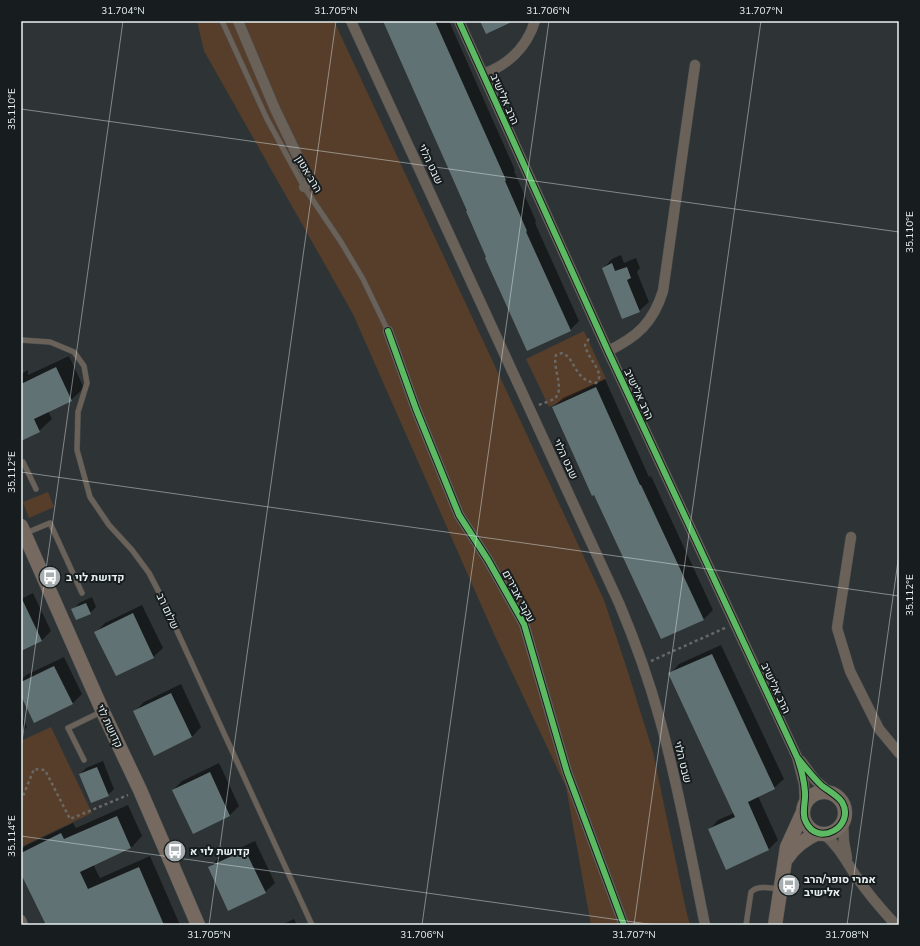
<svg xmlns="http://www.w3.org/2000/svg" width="920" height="946" font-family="'Nunito Sans',Heebo,sans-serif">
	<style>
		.green { fill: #563e2a }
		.shadow { fill: #0007; fill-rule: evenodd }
		.building { fill: #617275 }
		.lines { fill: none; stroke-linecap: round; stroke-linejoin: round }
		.lane-casing { stroke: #4d5153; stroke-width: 6 }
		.street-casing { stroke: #4d5153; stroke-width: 11 }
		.secondary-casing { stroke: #4d5153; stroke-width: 15 }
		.path { stroke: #6a6864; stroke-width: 2.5; stroke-dasharray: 3 3; stroke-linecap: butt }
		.lane { stroke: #6a6159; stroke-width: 5 }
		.street { stroke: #6a6159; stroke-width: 10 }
		.secondary { stroke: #766a60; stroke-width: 14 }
		.cycleway-casing { stroke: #171d1e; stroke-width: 8 }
		.cycleway { stroke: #5cba63; stroke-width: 6 }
		.ticks { fill: none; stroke: #e8f0f1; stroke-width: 1; stroke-opacity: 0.45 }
		.labels { text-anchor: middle; stroke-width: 4; stroke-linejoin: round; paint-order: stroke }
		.street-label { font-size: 11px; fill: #e8f0f1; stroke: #171d1e }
		.poi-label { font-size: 11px; font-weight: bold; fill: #e8f0f1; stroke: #171d1e; text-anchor: start }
		.neatline { fill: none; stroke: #e8f0f1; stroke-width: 1.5 }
		.ticks-label { font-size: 10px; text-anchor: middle; fill: #e8f0f1 }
	</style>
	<rect width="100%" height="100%" fill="#2e3436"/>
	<!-- green -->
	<path class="green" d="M197,21h137l270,579 23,69 26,83 33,158 4,15h-99l-25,-138 -72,-153 -141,-320 -149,-263z
		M584,331l22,48 -57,28 -23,-48z
		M48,492l6,15 -25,11 -6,-16z
		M51,727l41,86 -71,34v-106z"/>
	<!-- shadow -->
	<path class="shadow" d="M384,21h65l66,149 -1,1 22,50 -1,2 44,98 -9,9 -83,-73zM524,227l46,101h-2l-45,-100z
		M621,255l3,8 12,-5 4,10 -3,4 12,30 -10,9 -36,-43 9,-9z
		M69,356l15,32 -13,12 -23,11 4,8 -13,12 -18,9v-66l7,-4v5z
		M605,379l44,98 2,-1 62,134 -9,9 -43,19 -108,-231 10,-9z
		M33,593l18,38 -9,9 -21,10v-51z
		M92,597l4,10 -6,6 -17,-3 6,-7z
		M142,605l21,43 -10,9 -57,-25 9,-9z
		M721,645l63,134 -10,9 -16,8 20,44 -9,9 -42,19 -18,-38 9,-10 16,-7 -64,-139 9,-10z
		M64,657l18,37 -10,10 -51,-10v-14l5,-5z
		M181,684l20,43 -9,10 -58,-25 10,-10z
		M21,715l6,12 -6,6z
		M103,761l11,28 -6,6 -28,-21 6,-6z
		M219,763l20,43 -9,9 -37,18 -20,-43 9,-9z
		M128,805l14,31 -11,12 -38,16 7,14 50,-22 30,69h-133l-26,-53v-22l4,-4 48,-23 3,5z
		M255,841l20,42 -10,9 -56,-24 9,-10z
		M294,919l3,6h-16z"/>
	<!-- building -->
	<path class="building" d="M383,21h52l71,159 -1,1 22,50 -1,1 45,99 -44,20 -42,-93 1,-1 -20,-46h1z
		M480,21h34l-28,13z
		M612,263l3,8 12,-4 4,11 -4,2 13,32 -18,7 -20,-51z
		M56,367l16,34 -38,18 6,13 -19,9v-57z
		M596,387l44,98h1l63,135 -43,19 -67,-144 -2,1 -40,-89z
		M21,597l21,44 -21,10z
		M86,603l5,11 -15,6 -5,-11z
		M133,613l21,45 -38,18 -22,-44z
		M712,654l63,135 -27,13 21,48 -43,20 -18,-41 27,-12 -67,-144z
		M54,666l19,38 -39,19 -13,-27v-14z
		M171,693l21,44 -38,19 -21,-45z
		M97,767l12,29 -18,7 -12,-29z
		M210,772l20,44 -37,18 -21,-44z
		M117,816l14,32 -51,24 8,17 51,-22 25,58h-118l-25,-51v-21l40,-20 3,6z
		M245,850l21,43 -38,18 -20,-44z"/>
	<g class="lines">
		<!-- lane casing -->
		<g class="lane-casing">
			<path id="lane" d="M222,21l45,98 37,68 37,55 22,37 25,52
				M21,340l29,2 24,10 10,14 3,17 -9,29 -1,38 13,47 19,28 23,25 17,23 12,23 151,329
				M21,462h2l13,27
				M26,533l24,-10 32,70
				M84,760l-16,-32 33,-16
				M746,925l5,-33c7,-7 19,-4 28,-3"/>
		</g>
		<!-- street casing -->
		<g class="street-casing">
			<path id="street" d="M238,21l37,88 35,73 -6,5
				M351,21l268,582c16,38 30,77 41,117 19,68 31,137 45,205
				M459,21l149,330 189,406 7,27 1,21
				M483,74c25,-9 44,-27 52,-53
				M388,331l28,78 43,106 29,45 36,64 43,148 57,153
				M608,351c29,-14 45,-28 55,-60l32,-226
				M851,537l-14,91 13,43 29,58 20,24
				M801,761l14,19 16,14
				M843,822l1,20 3,16
				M824,834c16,14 21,26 32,42 12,18 26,34 40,49
				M21,920l2,5"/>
		</g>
		<!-- secondary casing -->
		<g class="secondary-casing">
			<path id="secondary" d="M21,526l82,186 37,78 58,135
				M803 813a21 21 0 1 1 42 0a21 21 0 1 1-42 0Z
				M787,858c8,-12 18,-19 31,-25
				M775,925l12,-78 16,-35"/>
		</g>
		<!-- path -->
		<path class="path" d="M539,405c5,-2 11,-4 15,-6 12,-9 -2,-30 2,-44l6,-2c14,5 11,27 34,30 2,-3 4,-5 3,-9 -2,-9 -12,-18 -14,-29l5,-8
			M651,661l74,-33
			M21,801l13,-32 11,1 25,49 58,-24"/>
		<!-- lane -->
		<use href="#lane" class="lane"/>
		<!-- street -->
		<use href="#street" class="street"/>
		<!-- secondary -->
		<use href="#secondary" class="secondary"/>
		<!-- cycleway casing -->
		<g class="cycleway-casing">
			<path id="cycleway" d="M459,21l149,330 189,406c4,11 7,23 8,35 1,10 -4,21 1,30 12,26 50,4 36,-20 -5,-7 -15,-12 -21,-17 -9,-9 -17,-19 -24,-28
				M388,331l28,78 43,106 29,45 36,64 43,148 57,153"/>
		</g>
		<!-- cycleway -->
		<use href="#cycleway" class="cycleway"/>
	</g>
	<!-- ticks -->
	<path class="ticks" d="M21,109l878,123M21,472l878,124M21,748l102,-727M21,836l634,89M209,925l127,-904M422,925l127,-904M634,925l127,-904M847,925l52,-371"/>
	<!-- icons -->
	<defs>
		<g id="bus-disc" transform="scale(1.15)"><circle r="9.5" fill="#a7aeb0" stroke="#171d1e"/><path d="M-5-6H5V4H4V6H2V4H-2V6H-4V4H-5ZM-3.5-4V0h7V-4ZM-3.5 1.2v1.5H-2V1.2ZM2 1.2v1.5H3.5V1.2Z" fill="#fff"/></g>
	</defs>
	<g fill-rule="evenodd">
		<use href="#bus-disc" x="50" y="577"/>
		<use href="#bus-disc" x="175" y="851"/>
		<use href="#bus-disc" x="789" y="885"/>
	</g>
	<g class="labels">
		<!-- street labels -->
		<g class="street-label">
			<text transform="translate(505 99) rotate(66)" y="4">הרב אלישיב</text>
			<text transform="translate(431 164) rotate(65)" y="4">שבט הלוי</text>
			<text transform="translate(309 174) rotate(59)" y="4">הרב אטון</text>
			<text transform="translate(639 394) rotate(65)" y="4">הרב אלישיב</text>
			<text transform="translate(566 459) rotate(65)" y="4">שבט הלוי</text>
			<text transform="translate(519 596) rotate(62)" y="4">עקבי אבירים</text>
			<text transform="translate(168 611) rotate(65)" y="4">שלום רב</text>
			<text transform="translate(776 688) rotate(65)" y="4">הרב אלישיב</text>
			<text transform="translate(110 726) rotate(65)" y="4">קדושת לוי</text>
			<text transform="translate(683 762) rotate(76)" y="4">שבט הלוי</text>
		</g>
		<!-- poi labels -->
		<g class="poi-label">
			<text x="66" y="581">קדושת לוי ב</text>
			<text x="190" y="855">קדושת לוי א</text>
			<text x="804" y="883">אמרי סופר/הרב<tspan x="804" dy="13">אלישיב</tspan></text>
		</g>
	</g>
	<!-- border -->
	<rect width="920" height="946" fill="none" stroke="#171d1e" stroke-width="44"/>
	<rect x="22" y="22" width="876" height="902" class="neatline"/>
	<g class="ticks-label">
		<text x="123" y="14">31.704°N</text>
		<text x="336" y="14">31.705°N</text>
		<text x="548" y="14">31.706°N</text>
		<text x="761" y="14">31.707°N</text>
		<text transform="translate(11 109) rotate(-90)" y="4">35.110°E</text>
		<text transform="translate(909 232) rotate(-90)" y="4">35.110°E</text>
		<text transform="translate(11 472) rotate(-90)" y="4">35.112°E</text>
		<text transform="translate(909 595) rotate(-90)" y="4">35.112°E</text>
		<text transform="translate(11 836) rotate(-90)" y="4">35.114°E</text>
		<text x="209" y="938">31.705°N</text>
		<text x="422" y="938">31.706°N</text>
		<text x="634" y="938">31.707°N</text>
		<text x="847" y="938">31.708°N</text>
	</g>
</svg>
